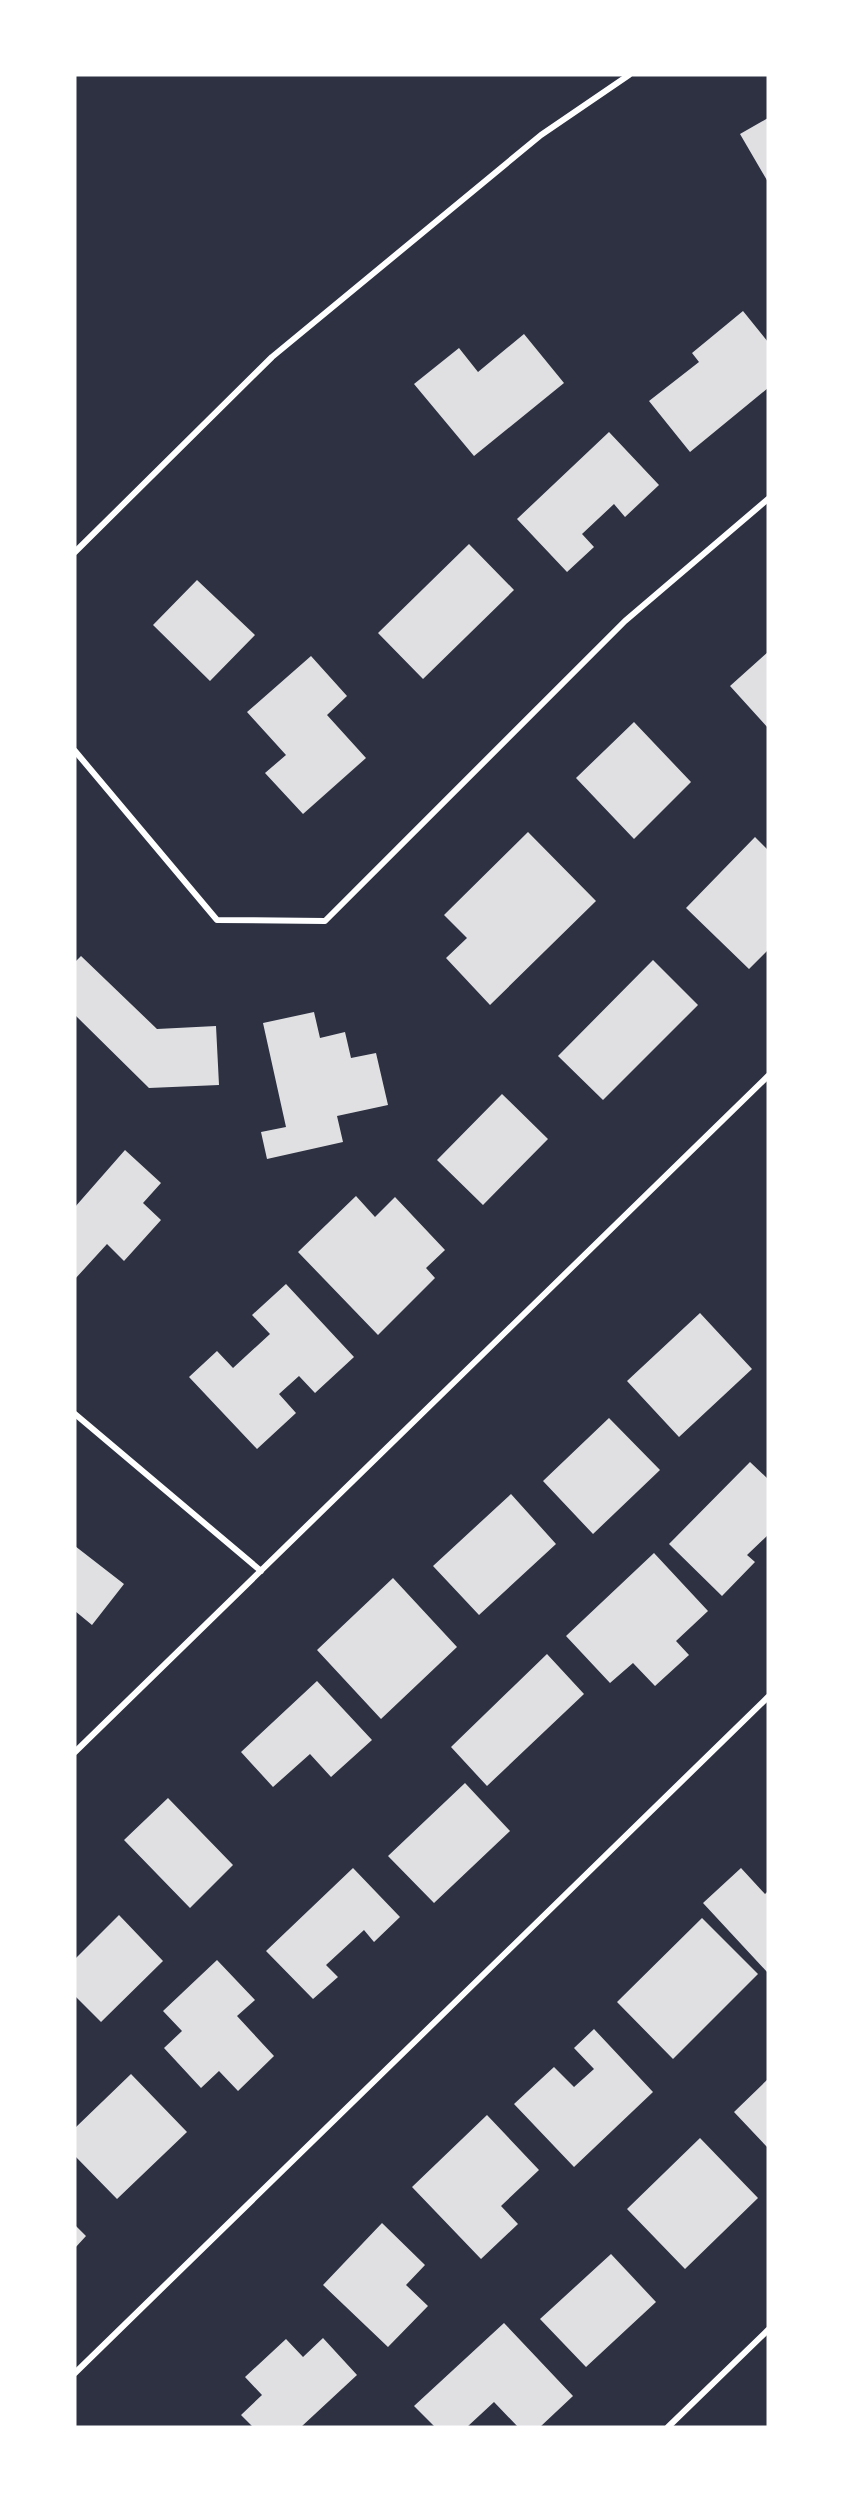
<svg xmlns="http://www.w3.org/2000/svg" width="843" height="2502" font-family="'DM Sans',sans-serif">
	<style>
		.building { fill: #e0e0e3 }
		.lines { fill: none; stroke-linecap: round; stroke-linejoin: round }
		.minor { stroke: #fff; stroke-width: 6 }
	</style>
	<rect width="100%" height="100%" fill="#2d3142"/>
	<!-- building -->
	<path class="building" d="M768,118v64l-28,-48z
		M743,311l25,31v46l-78,64 -41,-51 50,-39 -7,-9z
		M524,334l40,49 -90,73 -60,-72 45,-36 19,24z
		M609,432l50,53 -34,32 -11,-13 -32,30 12,13 -27,25 -50,-53z
		M469,544l45,46 -91,89 -45,-46z
		M197,580l58,55 -45,46 -57,-56z
		M768,652v76l-38,-42z
		M311,656l36,40 -20,19 39,43 -63,56 -38,-41 21,-18 -39,-43z
		M634,722l57,60 -57,57 -58,-61z
		M528,832l68,69 -106,104 -44,-47 21,-20 -23,-23z
		M755,837l13,13v100l-19,19 -63,-61z
		M81,956l76,73 59,-3 3,59 -70,3 -74,-73v-53z
		M653,960l45,45 -95,95 -45,-44z
		M314,1012l6,26 25,-6 6,26 25,-5 12,52 -51,11 6,26 -76,17 -6,-27 25,-5 -23,-104z
		M502,1094l46,45 -65,66 -46,-45z
		M125,1150l36,33 -18,20 18,17 -37,41 -17,-17 -32,35v-72z
		M356,1196l19,21 20,-20 50,53 -19,18 9,10 -57,57 -80,-83z
		M286,1284l68,73 -39,36 -16,-17 -20,18 17,19 -39,36 -68,-72 28,-26 16,17 37,-34 -18,-19z
		M700,1313l52,56 -73,68 -52,-56z
		M609,1418l51,52 -67,64 -50,-53z
		M750,1462l18,17v56l-21,20 8,7 -33,34 -53,-52z
		M511,1494l45,50 -77,71 -46,-49z
		M75,1546l49,38 -32,41 -17,-14z
		M654,1553l54,58 -32,30 13,14 -34,31 -22,-23 -23,20 -44,-47z
		M393,1578l64,69 -76,72 -64,-69z
		M547,1654l37,40 -97,92 -36,-39z
		M317,1681l55,59 -41,37 -21,-23 -37,33 -32,-35z
		M465,1783l45,48 -76,72 -46,-47z
		M168,1798l65,67 -43,43 -66,-68z
		M353,1868l47,49 -26,25 -10,-12 -38,35 12,12 -25,22 -47,-48z
		M741,1868l24,26 3,-3v82l-65,-70z
		M119,1915l44,46 -62,61 -26,-26v-37z
		M702,1918l56,56 -85,85 -56,-57z
		M217,1960l38,40 -18,16 37,40 -36,35 -19,-20 -18,17 -37,-40 18,-17 -19,-20z
		M594,2029l59,63 -79,75 -60,-63 40,-37 20,20 20,-18 -20,-21z
		M131,2074l56,58 -70,67 -42,-43v-28z
		M768,2079v69l-34,-36z
		M487,2115l52,55 -38,36 17,18 -37,35 -69,-72z
		M700,2138l58,60 -73,71 -58,-60z
		M382,2223l43,42 -19,20 22,21 -40,41 -65,-62z
		M75,2225l11,11 -11,12z
		M611,2254l45,48 -70,65 -46,-48z
		M504,2323l69,73 -33,31h-22l-24,-25 -27,25h-32l-21,-21z
		M323,2338l34,37 -56,52h-48l-12,-12 21,-20 -17,-18 41,-38 17,18z"/>
	<g class="lines">
		<!-- minor -->
		<path class="minor" d="M75,552l197,-195 269,-222 88,-60
			M75,751l142,169 108,1 300,-300 143,-122
			M75,1414l186,157
			M75,1752l693,-676
			M75,2373l693,-676
			M668,2427l100,-97"/>
	</g>
	<!-- border -->
	<rect width="843" height="2502" fill="none" stroke="#ffffff" stroke-width="153"/>
</svg>
